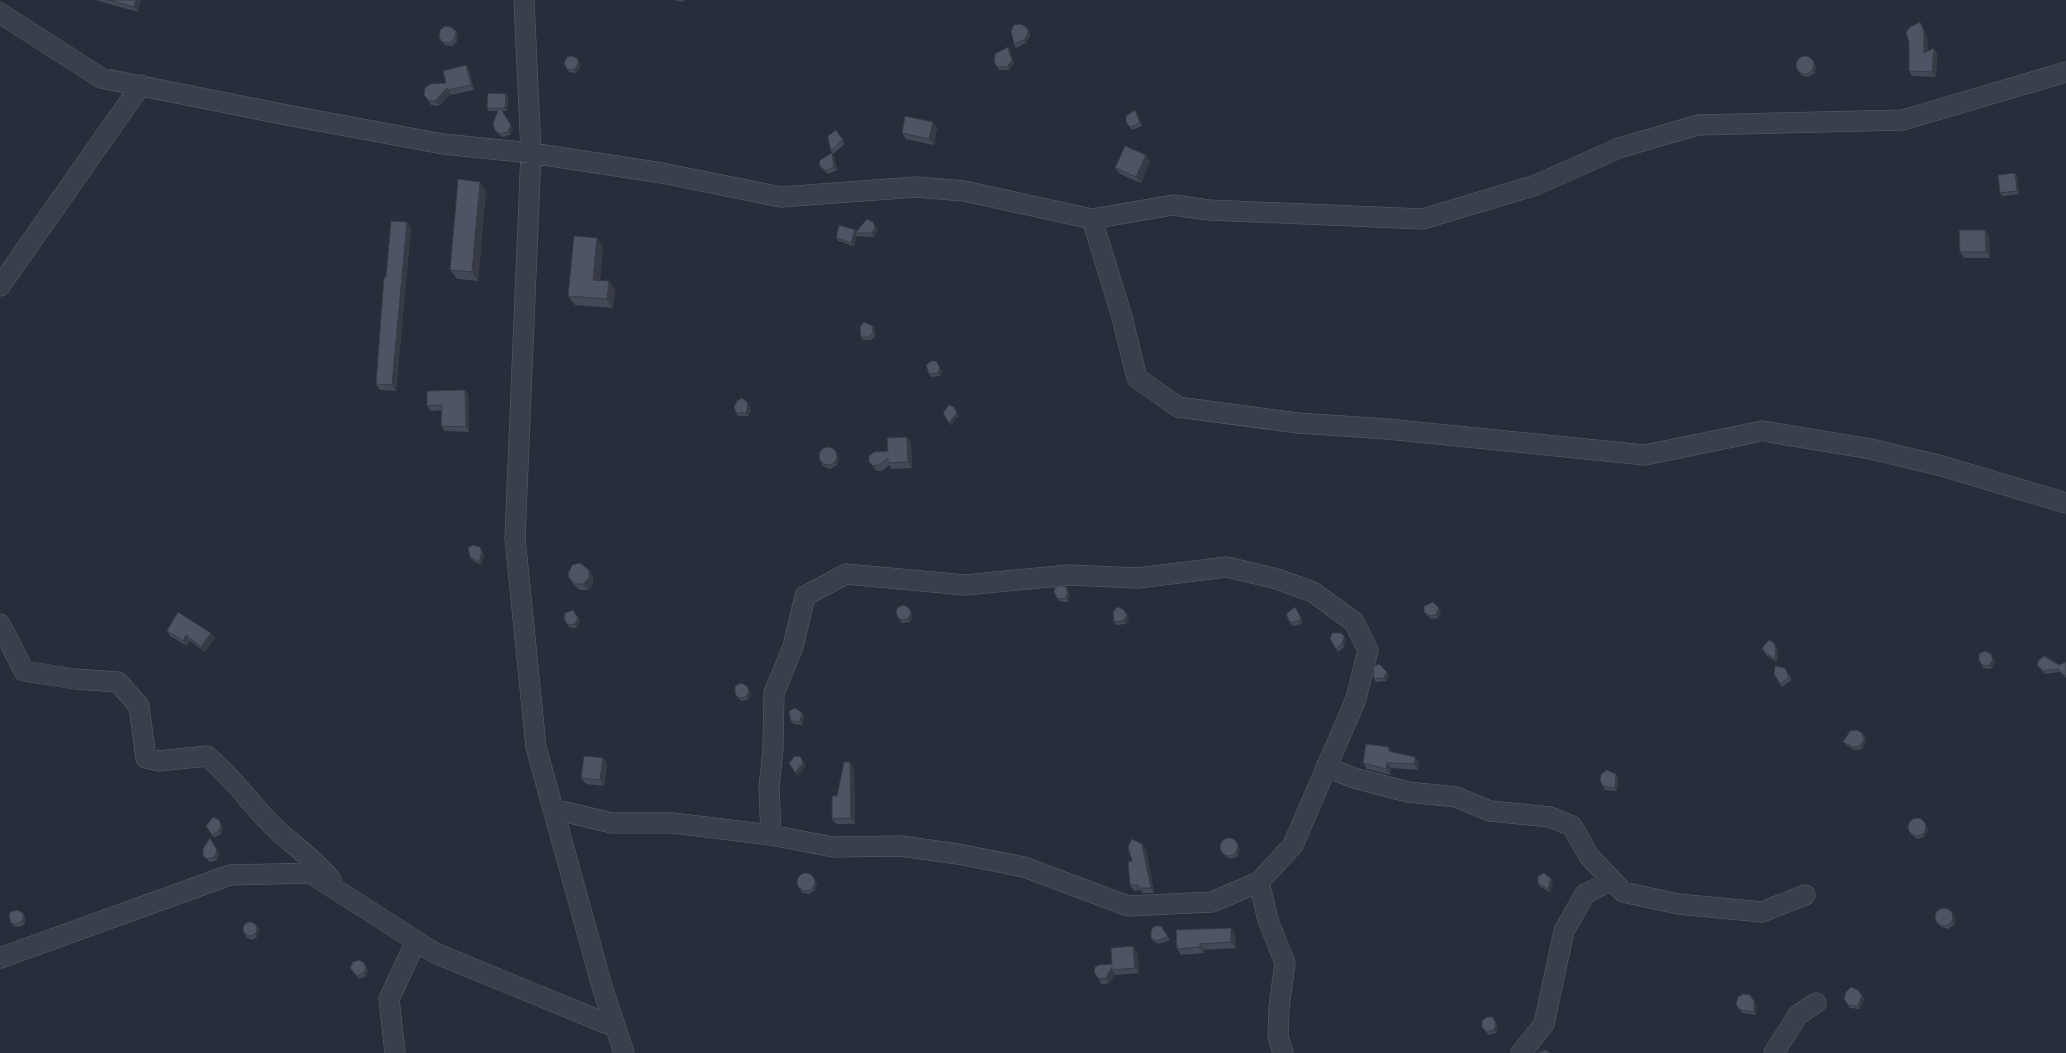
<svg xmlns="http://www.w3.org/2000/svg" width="2066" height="1053" font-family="'Asap Condensed',sans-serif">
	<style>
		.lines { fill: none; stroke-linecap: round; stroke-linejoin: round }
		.minor-casing { stroke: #585e69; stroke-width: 21 }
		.minor { stroke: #3a404b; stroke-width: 20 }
		.wall { fill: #424855 }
		.shaded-wall { fill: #363b45 }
		.building { fill: #4d5463; stroke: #363b45 }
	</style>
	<rect width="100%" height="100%" fill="#262e3b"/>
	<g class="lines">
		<!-- minor casing -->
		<g class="minor-casing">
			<path id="minor" d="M524,0l7,153 -16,385 21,209 67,243 21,63
				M0,13l101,65 191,38 151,28 88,9 131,20 119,24 135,-10 48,4 128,28 81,-14 36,5 214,9 113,-34 83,-37 79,-23 205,-5 163,-48
				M1092,219l30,98 15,61 41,29 120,16 89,6 258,26 117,-24 109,18 71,17 124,37
				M0,286l141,-201
				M0,624l24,47 51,8 43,3 21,24 7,52 13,3 48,-5c24,20 41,44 63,67 19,20 43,34 61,57
				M1326,767l28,11 54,14 48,5 34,14 60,6 22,9 17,30 34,36 55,12 84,8 43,-17
				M553,809l59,14h61l98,12 62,12 68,-1 57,8 66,13 104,39 84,-4 47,-20 34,-37 63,-146 12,-49 -14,-28 -41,-30 -36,-13 -50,-12 -89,11 -69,-3 -104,10 -119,-11 -41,22 -12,51 -19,46 -1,56 -4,39 2,47
				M1259,882l9,38 17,43 -6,44 -1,29 5,17
				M0,958l230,-83 80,-2 125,80 180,74
				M395,1053l-6,-54 27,-58
				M1521,1053l23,-29 20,-93 21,-37 27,-14
				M1774,1053l24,-38 18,-12"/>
		</g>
		<!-- minor -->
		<use href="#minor" class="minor"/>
	</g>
	<!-- wall -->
	<path class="wall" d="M95,0h46l-3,12z
		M674,0h12l-5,2z
		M1923,27l4,10 1,14 9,2 -1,24 -24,-1 -3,-5z
		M1027,28l2,3 1,6 -4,6 -10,5 -2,-4z
		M458,34l-1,7 -5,5 -7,-1 -6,-8z
		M1008,47l2,3 4,14 -5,6h-10l-5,-9z
		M577,58l4,8 -5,7 -7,-1 -2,-3z
		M1810,58l6,8 -1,7 -7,4 -7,-2 -5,-8z
		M466,65l3,5 5,20 -23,5 -1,-1 -11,12 -8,-1 -7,-10 22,-12z
		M508,97l-1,14h-5l11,17 -3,7 -7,2 -6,-4 -2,-3 3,-19h-9l-2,-3z
		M1137,113l5,13 -10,4 -6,-8z
		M933,122l4,6 -3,17 -28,-6 -4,-6z
		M836,130l9,14 -12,10 -2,-3z
		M834,156l3,14 -9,4 -7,-6 -2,-3z
		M1150,161l-9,22 -21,-9 -5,-6z
		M2015,173l2,3 2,18 -17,2 -2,-3z
		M486,190l-8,91 -21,-2 -7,-9z
		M407,222l4,6 -15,163 -16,-1 -4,-6 10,-107z
		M875,225l2,5 -3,7 -17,-1v-1l-3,11 -16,-5 -2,-3 19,-8 1,1z
		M1985,230l4,6 1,22h-26l-4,-6z
		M603,247l-3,33 9,1 6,9 -2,18 -38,-3 -7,-9z
		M875,329v7l-4,4h-8l-2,-3z
		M942,371l-2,5 -9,1 -2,-3z
		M465,390l3,5 1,37 -25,-1 -3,-5 1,-16 -11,1 -4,-5z
		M749,405l2,5 -3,6h-10l-2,-3z
		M907,437l4,5 1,26 -20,1 -3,-4 -7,6h-5l-4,-4 -4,-5 19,-11z
		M835,452l4,6 -2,7 -7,4 -7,-3 -2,-3z
		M480,547l4,8 -3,10 -9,-5 -2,-3z
		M593,576v8l-5,6h-8l-7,-6 -4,-6z
		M1068,590l2,5 -2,7h-4l-5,-1 -2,-3z
		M1295,607l8,14 -2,3 -8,2 -3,-3z
		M909,608l4,8 -3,6 -8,1 -2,-3z
		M1123,609l6,9 -3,6 -10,1 -2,-3z
		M573,610l7,11 -3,6 -4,1 -4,-1 -5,-9z
		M1441,611l-3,7 -7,1 -7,-7z
		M167,631l44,2 4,5 -10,14 -15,-11 -3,5 -17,-10z
		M1341,633l5,6 -2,8 -6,5 -8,-13z
		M1774,643l4,8 -1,11 -10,-6 -2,-3z
		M1993,657l2,5 -3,6 -4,1 -5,-1 -2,-4z
		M2066,662v16l-6,-6 -15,2 -8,-9h22z
		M1774,674l16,1 1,5 -9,7z
		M1389,675l-3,6 -10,1 -2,-3z
		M747,686l4,8 -3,6 -7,1 -6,-7z
		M802,713l2,3 -2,9 -9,-1 -2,-3z
		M1865,736l1,7 -4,6 -7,1 -9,-5 -3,-3z
		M1392,752l23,5 4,6 -1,7 -27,-2 -1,7 -23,-6 -4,-6z
		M603,758l4,6 -3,22 -18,-2 -5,-6z
		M854,768l1,56h-19l-4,-5 5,-23z
		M1618,777l-1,14 -12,-1 -5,-9z
		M221,823l2,6 -2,5 -7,4 -8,-12z
		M1926,825l2,6 -4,6 -7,2 -6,-5 -2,-3z
		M210,838l9,15 -2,7 -7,2 -7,-6z
		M1142,844l4,5 8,44h-11l-2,-3 -7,1 -4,-6 2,-24z
		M1240,849l-2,7 -7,3 -6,-3 -3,-3z
		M811,875l6,8 -2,7 -6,4 -7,-1 -2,-3z
		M1551,879l2,3 -3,10 -10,-5 -2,-3z
		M1949,909l6,9 -1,7 -6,4 -7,-2 -6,-9z
		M25,916v8l-6,3 -5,-1 -3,-3z
		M1161,926l9,14 -11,4 -6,-3 -2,-3z
		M258,927l1,5 -2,5 -5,3 -5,-2 -2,-3z
		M1231,928l4,6 1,14 -32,2v3l-23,2 -4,-6z
		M1137,952l2,21 -23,2 -1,-1 -6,9 -4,1h-4l-3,-6 14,-14z
		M366,966l2,5 -2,5 -7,3 -9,-11z
		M1858,990l6,9 -4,10 -10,-1 -6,-9z
		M1750,995l6,9v11l-14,-2 -2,-3z
		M1493,1017l5,10 -2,6 -7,2 -7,-8z"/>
	<!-- shaded-wall -->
	<path class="shaded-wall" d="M136,0h5l-3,12 -4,-5z
		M1920,22l3,5 4,10 1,21 -4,-5z
		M1027,28l2,3 1,6 -4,6 -2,-3z
		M456,31l2,3 -1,7 -2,-3z
		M1008,47l2,3 4,14 -5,6 -2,-3z
		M1934,48l3,5 -1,24 -4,-5z
		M577,58l4,8 -5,7 -2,-3z
		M1814,63l2,3 -1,7 -3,-3z
		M466,65l3,5 5,20 -3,-5z
		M447,88l3,6 -11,12 -4,-5z
		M506,94l2,3 -1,14 -2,-3z
		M500,108l13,20 -3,7 -2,-3z
		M933,122l4,6 -3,17 -5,-6z
		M832,153l2,3 3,14 -3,-3z
		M1146,155l4,6 -9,22 -5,-6z
		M2015,173l2,3 2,18 -2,-3z
		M480,182l6,8 -8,91 -6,-9z
		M407,222l4,6 -15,163 -4,-6z
		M873,222l4,8 -3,7 -2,-4z
		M855,230l2,3h-2l2,2 -3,11 -3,-3z
		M1985,230l4,6 1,22 -4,-6z
		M597,238l6,9 -4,42 -6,-9z
		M609,281l6,9 -2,18 -6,-9z
		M873,326l2,3v7l-2,-3z
		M936,361l6,10 -2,5 -2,-3z
		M465,390l3,5 1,37 -3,-5z
		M747,402l4,8 -3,6 -2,-3z
		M954,407l5,9 -8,10 -2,-3z
		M907,437l4,5 1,26 -4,-6z
		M833,449l6,9 -2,7 -3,-3z
		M480,547l4,8 -3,10 -2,-3z
		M589,570l4,6v8l-5,6 -5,-6z
		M1066,587l4,8 -2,7 -2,-4z
		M909,608l4,8 -3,6 -2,-3z
		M1439,608l2,3 -3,7 -2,-3z
		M1127,615l2,3 -3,6 -2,-3z
		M578,618l2,3 -3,6 -2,-3z
		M1301,618l2,3 -2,3 -2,-3z
		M211,633l4,5 -10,14 -4,-5z
		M186,635l4,6 -3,5 -4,-5z
		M1344,636l2,3 -2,8 -2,-3z
		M1774,643l4,8 -1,11 -2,-3z
		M1991,654l4,8 -3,6 -2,-3z
		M1387,672l2,3 -3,6 -2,-3z
		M747,686l4,8 -3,6 -2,-3z
		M802,713l2,3 -2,9 -2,-3z
		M1862,733l3,3 1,7 -4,6 -2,-3z
		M801,757l5,9 -9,10 -2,-3z
		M1415,757l4,6 -1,7 -4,-6z
		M603,758l4,6 -3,22 -4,-6z
		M850,762l4,6 1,56 -4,-6z
		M1387,763l4,5 -1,7 -4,-6z
		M1616,774l2,3 -1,14 -2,-3z
		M219,820l4,9 -2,5 -2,-3z
		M1924,822l2,3 2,6 -4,6 -2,-3z
		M210,838l9,15 -2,7 -2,-3z
		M1234,839l6,10 -2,7 -2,-3z
		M1142,844l4,5 8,44 -3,-5z
		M1551,879l2,3 -3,10 -2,-3z
		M815,880l2,3 -2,7 -2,-3z
		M23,913l2,3v8l-2,-3z
		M1953,915l2,3 -1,7 -2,-3z
		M255,923l4,9 -2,5 -2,-3z
		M1231,928l4,6 1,14 -5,-6z
		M1200,944l4,6v3l-4,-6z
		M1133,946l4,6 2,21 -4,-5z
		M364,963l4,8 -2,5 -2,-3z
		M1112,967v3l3,4 -6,9 -3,-5z
		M1862,996l2,3 -4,10 -2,-3z
		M1754,1001l2,3v11l-2,-3z
		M1493,1017l5,10 -2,6 -2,-3z"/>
	<!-- building -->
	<path class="building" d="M109,0h27l-2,7z
		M1920,22l4,10v21l10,-5 -2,24 -23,-1v-29l-3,-10 4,-5z
		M1021,24l6,4 1,6 -4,6 -10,4 -3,-13 3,-6z
		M445,26l6,1 5,4 -1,7 -5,5 -8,-1 -3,-5 1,-7z
		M1008,47l4,14 -5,6h-10l-3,-6 1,-7z
		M572,56l5,2 2,5 -5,7 -7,-1 -3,-6 3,-6z
		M1796 65a9 9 0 1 1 18 0a9 9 0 1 1-18 0Z
		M466,65l5,20 -23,5 -1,-2 -12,13 -7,-1 -4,-5 1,-7 5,-4 16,-1 -3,-12z
		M488,93l18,1 -1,14h-5l11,17 -3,7 -8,2 -5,-4 -2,-6 6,-16h-12z
		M1135,110l5,13 -10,4 -4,-5v-6z
		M905,116l28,6 -4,17 -27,-6z
		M836,130l7,10 -12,11 -3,-12v-3z
		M1125,146l21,9 -10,22 -21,-9z
		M832,153l2,14 -8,4 -7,-6 1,-5z
		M2015,173l2,18 -17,2 -2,-18z
		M458,179l22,3 -8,90 -22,-2z
		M867,219l6,3 2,5 -3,6h-17z
		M391,221l16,1 -15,163 -16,-1 8,-107h2z
		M839,225l16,5 -4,13 -15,-5z
		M1959,230h26l1,22h-26z
		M574,236l23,2 -4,42 16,1 -2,18 -39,-3z
		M864,322l9,4v7l-4,4h-8l-1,-10z
		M931,361h5l4,7 -2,5 -9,1 -3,-9z
		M465,390l1,37 -25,-1 1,-21 -15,1v-15z
		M742,398l5,4 1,5 -2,6h-10l-2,-6 3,-6z
		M949,405l5,2 3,6 -8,10 -6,-10z
		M907,437l1,25 -20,1v-5l-9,7 -6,1 -4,-4v-6l5,-4 14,-1 -1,-13z
		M819 456a9 9 0 1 1 18 0a9 9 0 1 1-18 0Z
		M473,545l7,2 2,5 -3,10 -9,-5 -2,-9z
		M580,563l9,7v8l-6,6h-8l-6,-6 -1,-4 4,-9z
		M1061,585l5,2 2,5 -2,6 -4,1 -5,-1 -3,-6 1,-5z
		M1433,602l6,6 -3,7 -7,1 -5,-4v-6z
		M903,605l6,3 2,5 -3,6 -8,1 -4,-7 1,-5z
		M1117,607l6,2 4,6 -3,6 -10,1 -1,-10z
		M1295,607l6,11 -2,3 -9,2 -4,-9z
		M573,610l5,8 -3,6 -4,1 -4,-1 -3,-6 1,-5z
		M178,612l33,21 -10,14 -15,-12 -3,6 -16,-10z
		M1332,633h9l3,3 -2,8 -6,5 -6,-10z
		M1769,640l5,3 2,5 -1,11 -10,-6 -3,-5z
		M1985,651l6,3 2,5 -3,6 -4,1 -5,-2 -2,-5v-5z
		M2044,656l15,9 7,-3v14h-1l-7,-7 -15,2 -6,-6 1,-4z
		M1379,664l8,8 -3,6 -10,1 -1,-12z
		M1775,666l10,2 2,4 2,5 -9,7 -6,-10z
		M741,683l6,3 2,5 -3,6 -7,1 -4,-4v-8z
		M795,708l3,2 4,3 -2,9 -9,-1 -2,-10z
		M1857,730l5,3 2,7 -4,6 -7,1 -10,-5 7,-11z
		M1366,744l23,3v4l26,6 -1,7 -27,-1 -1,6 -23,-6z
		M584,756l19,2 -3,22 -19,-2z
		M795,756l6,1 2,6 -8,10 -6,-10z
		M844,762h6l1,56 -19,1v-23h5z
		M1607,770l9,4 -1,14 -12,-2 -3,-5 1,-7z
		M213,817l6,3 2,5 -2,6 -7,4 -6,-9z
		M1908 827a9 9 0 1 1 18 0a9 9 0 1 1-18 0Z
		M210,838l7,12 -2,7 -8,2 -4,-3v-7z
		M1220 847a9 9 0 1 1 18 0a9 9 0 1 1-18 0Z
		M1132,839l10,5 9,44h-12l-1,-3h-8l-2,-23 4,-1 -4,-14z
		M1544,873l7,6 -3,10 -10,-5v-8z
		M797 882a9 9 0 1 1 18 0a9 9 0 1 1-18 0Z
		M1935 917a9 9 0 1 1 18 0a9 9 0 1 1-18 0Z
		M17,910l6,3v8l-6,3 -6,-1 -2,-6 1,-5z
		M243 929a7 7 0 1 1 14 0a7 7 0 1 1-14 0Z
		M1155,926h6l7,11 -12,4 -5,-3v-8z
		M1231,928v14l-31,2v3l-23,2 -1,-19z
		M1133,946l2,22 -23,2v-3l-6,11 -4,1 -4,-1 -4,-6 1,-5 4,-2 13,-1 -1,-16z
		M359,960l5,3 2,5 -2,5 -7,3 -7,-8 3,-6z
		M1851,987l7,3 4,6 -4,10 -10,-1 -4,-6 2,-7z
		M1743,994l7,1 4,6v11l-14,-2 -4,-6 2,-7z
		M1487,1017h6l3,7 -2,6 -8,2 -4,-5v-6z
		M1546,1050l4,3h-12l1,-1z"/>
</svg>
